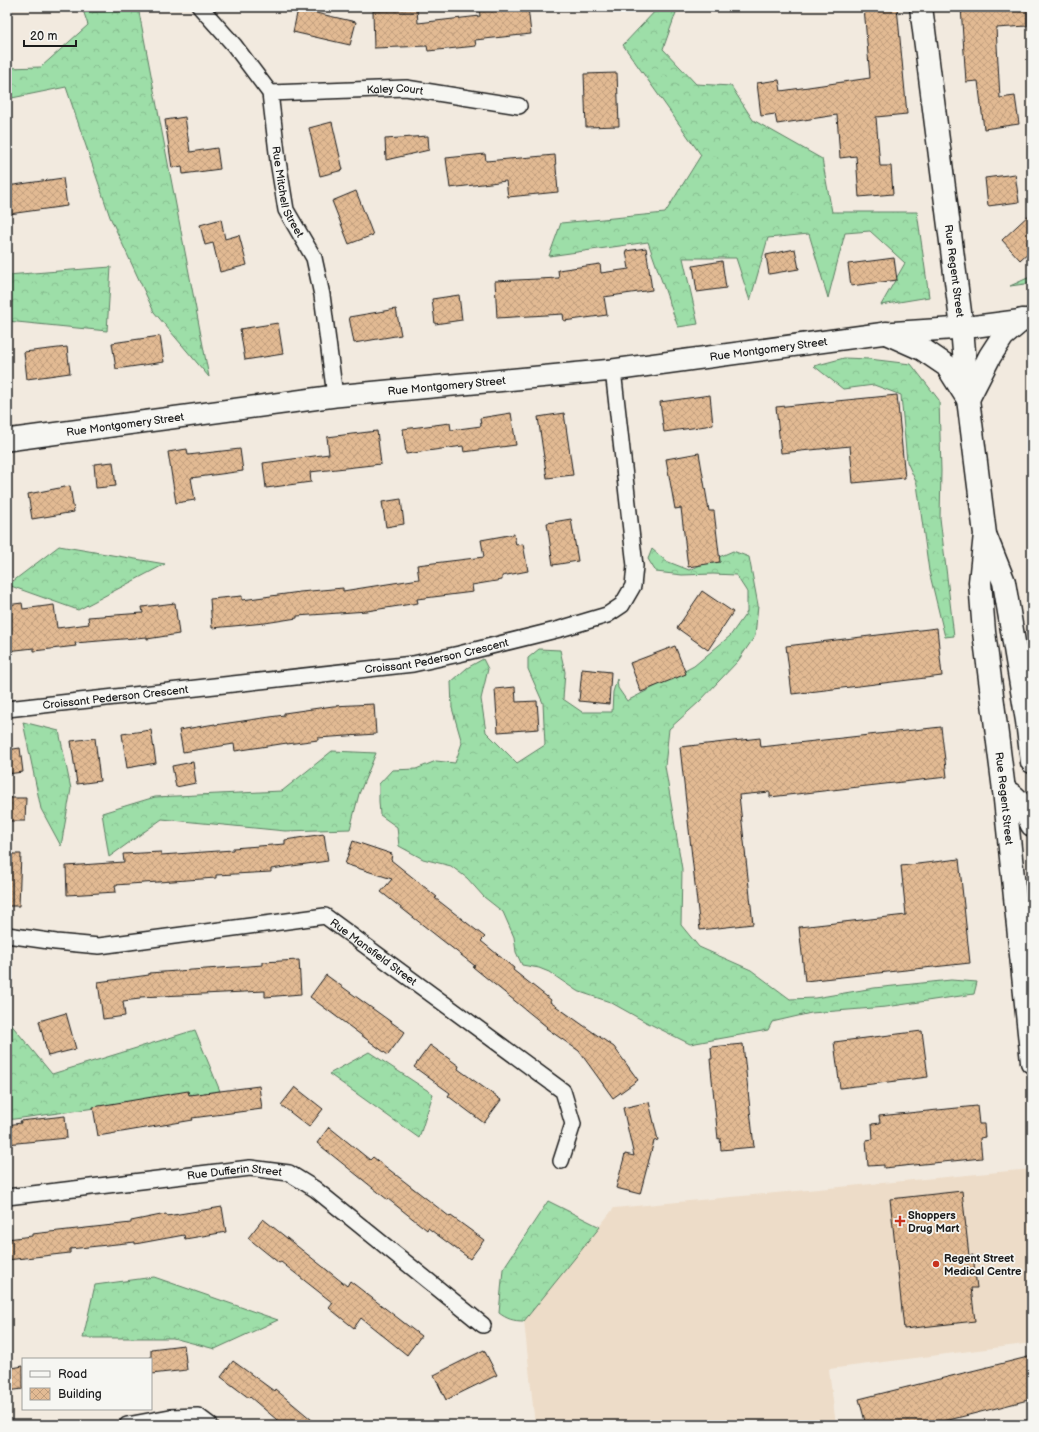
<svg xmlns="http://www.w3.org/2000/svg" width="1039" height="1432" font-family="'Balsamiq Sans',sans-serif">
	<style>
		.built { fill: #eddcc8 }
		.forest { fill: url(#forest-crowns); stroke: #5c7d62 }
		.building { fill: url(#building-cross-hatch); stroke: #1c1c1c }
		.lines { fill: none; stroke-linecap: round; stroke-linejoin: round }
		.street-casing { stroke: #1c1c1c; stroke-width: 18 }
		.secondary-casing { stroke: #1c1c1c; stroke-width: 24 }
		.primary-casing { stroke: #1c1c1c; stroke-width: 25 }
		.street { stroke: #f6f6f2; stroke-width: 15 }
		.secondary { stroke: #f6f6f2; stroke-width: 21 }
		.primary { stroke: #f6f6f2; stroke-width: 22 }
		.poi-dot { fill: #c8321e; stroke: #f6f6f2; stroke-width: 1.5 }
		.labels { text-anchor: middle; stroke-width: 3.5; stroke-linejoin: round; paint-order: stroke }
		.street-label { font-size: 11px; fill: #1c1c1c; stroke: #f6f6f2 }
		.poi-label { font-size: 11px; font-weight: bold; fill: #1c1c1c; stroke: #f6f6f2; text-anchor: start }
	</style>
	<defs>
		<pattern id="forest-crowns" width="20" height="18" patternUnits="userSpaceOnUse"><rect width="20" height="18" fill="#9ddea8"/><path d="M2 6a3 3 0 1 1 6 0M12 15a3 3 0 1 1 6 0" fill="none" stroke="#87be90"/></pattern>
		<pattern id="building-cross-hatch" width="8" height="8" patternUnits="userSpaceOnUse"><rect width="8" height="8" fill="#e2ba93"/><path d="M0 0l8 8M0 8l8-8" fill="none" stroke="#c19f7e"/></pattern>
	</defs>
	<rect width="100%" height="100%" fill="#f2eadf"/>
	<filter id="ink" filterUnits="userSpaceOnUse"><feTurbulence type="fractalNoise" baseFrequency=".025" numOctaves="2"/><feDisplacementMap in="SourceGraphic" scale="8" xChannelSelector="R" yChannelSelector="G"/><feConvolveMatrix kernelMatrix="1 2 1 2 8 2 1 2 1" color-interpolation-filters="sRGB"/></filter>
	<g filter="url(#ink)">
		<!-- built -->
		<path class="built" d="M1032,1169v174l-203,26 7,56h-301l-11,-104 90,-113z"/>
		<!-- forest -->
		<path class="forest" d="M82,7h56l71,370 -55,-65 -44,-95 -44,-130 -59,12v-31l34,-1 47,-42z
			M659,7h19l-15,42 33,35 35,2 22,34 69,39 10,53h85l12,85 -48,8 24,-42 -35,-32 -25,2 -17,65 -19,-64 -41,4 -18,63 -14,-43h-53l15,66 -20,3 -30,-85 -99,14 12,-33 104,-10 36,-58 -78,-110z
			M111,267l-4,64 -100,-10v-46z
			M1032,276v7l-22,3z
			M844,358l25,1 42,5 28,36 2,71 -1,47 14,118 -9,1 -16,-66 -12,-87 -10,-22 -6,-67 -27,-10 -31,4 -29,-23z
			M59,546l106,18 -87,46 -70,-25z
			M652,549l14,12 23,9 44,-19 16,6 9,48 -3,31 -17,25 -39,41 -30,27 -4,37 17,103 -1,56 18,22 52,23 39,29 25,-1 59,-10 77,-8 26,2 -3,12 -88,13 -75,6 -39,9 -4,8 -78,14 -46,-23 -34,-19 -33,-11 -28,-19 -10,-4 -17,-3 -6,-13 -2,-15 -11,-25 -19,-15 -17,-19 -16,-12 -28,-7 -24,-13 -2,-19 -17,-12 -1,-14v-17l13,-14 24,-1 20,-8 19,2 7,-20 -10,-35 -1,-26 16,-14 16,-9 5,10 -7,30 5,33 31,31 28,-18 -2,-42 -15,-34v-11l11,-9 21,1 5,22 -2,27 19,13h30l1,-20 4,-13 1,9 9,13 67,-35 36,-30 17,-24v-20l-11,-17 -23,-1 -31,1 -26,-3 -8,-13z
			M23,722l36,9 12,58 -10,57 -20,-37z
			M332,751l44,2 -17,41 -9,35 -65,2 -123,-12 -53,38 -7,-44 53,-16 127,-6z
			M9,1022l43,52 143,-44 25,61 -213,29v-62z
			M369,1052l64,42 -14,44 -90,-64z
			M548,1201l52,26 -76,94c-11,0 -17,-2 -25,-8l4,-44z
			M154,1277l124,43 -63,29 -42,-11h-90l12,-53z"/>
		<!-- building -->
		<path class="building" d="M479,7h49l3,27 -56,6 1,6 -48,5 -1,-5 -53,2 -1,-37 44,-2 1,14 62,-7z
			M864,7h33l10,107 -31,3 4,49h11l2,28 -34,3 -3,-41 -16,2 -3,-43 -60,9 -2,-10 -14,2 -4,-33 22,-3 2,11 89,-13z
			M961,7h66v19l-31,2 4,70 15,-2 4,28 -35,5 -6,-48 -12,1z
			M298,9l58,13 -6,23 -57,-13z
			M617,73l2,53 -33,1 -2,-53z
			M185,117l5,35 27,-4 3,21 -37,5 -1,-8 -10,2 -7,-48z
			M332,122l11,48 -23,6 -11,-48z
			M428,136l1,14 -43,10 -1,-21z
			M485,154l1,7 69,-6 3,37 -50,5 -2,-16 -56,7 -4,-30z
			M1015,174l4,28 -31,4 -3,-28z
			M63,178l4,28 -58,8 -2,-28z
			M356,191l17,44 -24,9 -17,-43z
			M1032,212v37l-12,11 -18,-20z
			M221,219l4,20 14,-4 8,30 -27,7 -7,-29 -8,2 -5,-20z
			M646,248l6,42 -48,7 3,18 -43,6 -1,-7 -66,4 -2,-37 64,-3 -1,-8 42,-6 1,9 28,-4 -3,-18z
			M795,249l4,20 -30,5 -3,-19z
			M894,258l3,22 -46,6 -3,-22z
			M722,261l4,27 -29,4 -4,-26z
			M459,295l3,25 -27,4 -3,-25z
			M396,309l5,26 -47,8 -5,-26z
			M278,323l5,31 -38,6 -5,-31z
			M160,336l4,26 -48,7 -4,-26z
			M67,347l3,26 -43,6 -3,-27z
			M710,395l3,30 -49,7 -4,-30z
			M897,395l8,83 -52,5 -3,-37 -69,7 -5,-46z
			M511,413l5,32 -52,7 -1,-6 -57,8 -3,-25 47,-6 1,7 30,-4 -1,-8z
			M564,413l9,62 -26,3 -9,-61z
			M377,431l4,33 -71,8 1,10 -45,6 -3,-25 66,-9 -2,-17z
			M187,449l1,6 52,-6 3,22 -52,7 4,22 -19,3 -8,-51z
			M699,453l10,58h5l6,51 -32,5 -7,-59 -6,1 -9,-50z
			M113,462l3,24 -20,2 -2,-24z
			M70,486l4,26 -42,7 -4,-25z
			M401,499l3,25 -18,3 -4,-25z
			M571,519l7,42 -25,4 -6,-42z
			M514,534l2,11 7,-1 5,27 -26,5v4l-30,5 1,7 -56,7 1,4 -51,8 -70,5v2l-32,5 -53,5 -2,-29 32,-3v4l58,-8 43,-4v3l76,-12 -2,-14 67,-8 -3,-17z
			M702,591l31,21 -25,38 -31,-22z
			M22,603l1,6 31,-4 3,23 32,-4 -1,-7 55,-4 -1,-6 33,-4 4,31 -32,5v-2l-72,6 1,3 -42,5v-3l-27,3v-46z
			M937,628l5,48 -150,18 -6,-48z
			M675,646l11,28 -45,18 -11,-29z
			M582,669l29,3 -2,32 -30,-3z
			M515,687l1,15 21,-1 2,28 -41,3 -3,-43z
			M374,704l2,30 -58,4v2l-31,4v-1l-52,8 -1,-7 -51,8 -4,-22 36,-6v1l69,-10v-2l49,-7z
			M941,727l6,50 -177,20v-5l-31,3 14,129 -53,6 -20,-183 80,-9 1,9z
			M151,730l5,33 -29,5 -5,-34z
			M95,738l5,43 -23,3 -6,-43z
			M20,748l3,24 -16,2v-24z
			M193,762l3,21 -20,4 -4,-21z
			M7,798h19l-1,23h-18z
			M324,834l4,27 -57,8v3l-55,3v3l-101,7 1,7 -49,3 -1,-29 58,-4 -1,-8 38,-2v3l72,-5v-2l52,-4v-4z
			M353,841l39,13 -1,6 46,37 -2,1 50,39 -4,4 33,27 -1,2 38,30 -1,2 64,45 24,33 -25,18 -34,-47 -33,-23 1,-1 -74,-60 2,-1 -94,-74 11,-13 -47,-15z
			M7,854h14l-2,52h-12z
			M959,859l11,104 -165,18 -6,-54 107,-12 -5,-49z
			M299,960l2,34 -36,3v-6l-125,6v2l-17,2 2,15 -22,3 -5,-37 51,-7v-2l114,-8v-3z
			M326,975l79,57 -17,23 -78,-58z
			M66,1013l10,36 -28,7 -9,-35z
			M922,1031l6,46 -88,11 -6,-46z
			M743,1044l11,103 -33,3 -1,-12 -2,1 -8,-80h2l-1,-12z
			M430,1045l29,21 -1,3 43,31 -17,23 -36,-27 2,-3 -36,-26z
			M259,1086l3,23 -70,9 1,2 -95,16 -5,-29 95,-16 1,4z
			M295,1087l28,22 -14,18 -28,-22z
			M649,1102l9,38 -4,1 -14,53 -24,-6 9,-34 9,2 -11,-48z
			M977,1106l2,18h5l1,13 -5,1 2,20 -98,10v-3l-16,1 -2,-26 7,-1 -1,-15 8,-1 -1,-7z
			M65,1116l2,22 -60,6v-19l14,-2 -1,-2z
			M329,1127l41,33 3,-3 77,60 1,-1 33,24 -14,19 -42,-31 -1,2 -39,-31v1l-71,-57z
			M962,1191l7,65 4,-1 2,17 2,16h-6l4,33 -71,8 -14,-130z
			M222,1207l4,25 -41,7 -1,-4 -49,9v-2l-65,7v4l-63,7v-21l25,-3v-2l99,-11v-2l35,-7 1,2z
			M263,1219l84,67 3,-5 71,55 -14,19 -46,-37 -7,10 -25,-20 4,-5 -52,-41 -2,1 -31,-25z
			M184,1345l3,25 -36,4v-25z
			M484,1350l13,25 -51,25 -12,-25z
			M1032,1356v43l-103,26h-63l-7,-26z
			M233,1361l41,30 1,-2 43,36h-35l-33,-28 -1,1 -28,-21z
			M23,1366v23l-16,2v-22z"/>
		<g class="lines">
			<!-- street casing -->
			<g class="street-casing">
				<g id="street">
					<path id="s1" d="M200,7l34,38 36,48 8,68 8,49 28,48 8,37 13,101"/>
					<path id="s2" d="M270,93l136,-5 113,18"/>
					<path id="s3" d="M7,709l406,-45 46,-10 101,-25 47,-14 15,-10 11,-19 2,-20 -22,-196"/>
					<path id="s4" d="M7,935l49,7 43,4 226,-30 238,175 10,33 -12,37"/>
					<path id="s5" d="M7,1197l243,-29 39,5 26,16 168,136"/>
					<path d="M127,1425l43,-8 28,-1 12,9"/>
				</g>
			</g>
			<!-- secondary casing -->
			<g class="secondary-casing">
				<g id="secondary">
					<path id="s6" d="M7,440l328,-44 278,-26 273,-37 76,-5 69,-9"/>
				</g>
			</g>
			<!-- primary casing -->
			<g class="primary-casing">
				<g id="primary">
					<path id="s7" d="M921,7l41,321 6,71 17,135 -5,48 4,50 20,158 28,272"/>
					<path d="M886,333l36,16 25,17 19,30"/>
					<path d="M968,399l22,-43 13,-20 19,-16"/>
					<path d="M986,537l18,45 23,139 5,41"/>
					<path d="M1004,790c16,8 21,19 28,35"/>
				</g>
			</g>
			<!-- street -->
			<use href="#street" class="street"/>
			<!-- secondary -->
			<use href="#secondary" class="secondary"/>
			<!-- primary -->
			<use href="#primary" class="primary"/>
		</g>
	</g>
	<!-- markers -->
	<g class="poi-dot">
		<path d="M898 1215h4v4h4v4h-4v4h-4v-4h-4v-4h4z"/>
		<circle cx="936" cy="1264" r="4"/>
	</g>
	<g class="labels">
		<!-- street labels -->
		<g class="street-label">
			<text dy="4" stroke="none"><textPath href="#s2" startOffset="125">Kaley Court</textPath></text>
			<text dy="4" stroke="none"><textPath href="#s1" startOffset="212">Rue Mitchell Street</textPath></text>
			<text dy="4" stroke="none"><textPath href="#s7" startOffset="266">Rue Regent Street</textPath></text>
			<text dy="4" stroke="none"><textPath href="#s6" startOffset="767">Rue Montgomery Street</textPath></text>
			<text dy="4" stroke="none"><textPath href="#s6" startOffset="443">Rue Montgomery Street</textPath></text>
			<text dy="4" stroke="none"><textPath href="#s6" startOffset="119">Rue Montgomery Street</textPath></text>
			<text dy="4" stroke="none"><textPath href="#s3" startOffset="433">Croissant Pederson Crescent</textPath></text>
			<text dy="4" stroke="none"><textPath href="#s3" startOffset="109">Croissant Pederson Crescent</textPath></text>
			<text dy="4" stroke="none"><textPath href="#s7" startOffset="797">Rue Regent Street</textPath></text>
			<text dy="4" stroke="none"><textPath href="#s4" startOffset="381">Rue Mansfield Street</textPath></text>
			<text dy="4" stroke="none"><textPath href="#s5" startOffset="229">Rue Dufferin Street</textPath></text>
		</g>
		<!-- poi labels -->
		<g class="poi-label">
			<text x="908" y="1219">Shoppers<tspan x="908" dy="13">Drug Mart</tspan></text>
			<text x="944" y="1262">Regent Street<tspan x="944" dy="13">Medical Centre</tspan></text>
		</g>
	</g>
	<!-- margin -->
	<rect width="1039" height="1432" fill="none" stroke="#f6f6f2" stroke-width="24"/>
	<rect x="12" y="12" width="1015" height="1408" fill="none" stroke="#1c1c1c" stroke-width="1.5" filter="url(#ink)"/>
	<!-- legend -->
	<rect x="22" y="1358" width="130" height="52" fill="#f6f6f2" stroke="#9f9f9c"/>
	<rect x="30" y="1371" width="20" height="6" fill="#f6f6f2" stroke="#9f9f9c"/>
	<text x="58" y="1378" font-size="12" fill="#1c1c1c">Road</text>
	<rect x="30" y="1388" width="20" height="12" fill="url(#building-cross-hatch)" stroke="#9f9f9c"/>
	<text x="58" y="1398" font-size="12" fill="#1c1c1c">Building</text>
	<!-- scale -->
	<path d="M24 40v6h52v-6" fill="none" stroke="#1c1c1c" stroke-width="2"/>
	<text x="30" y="40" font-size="12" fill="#1c1c1c" stroke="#f6f6f2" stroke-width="3" paint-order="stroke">20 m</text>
</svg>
